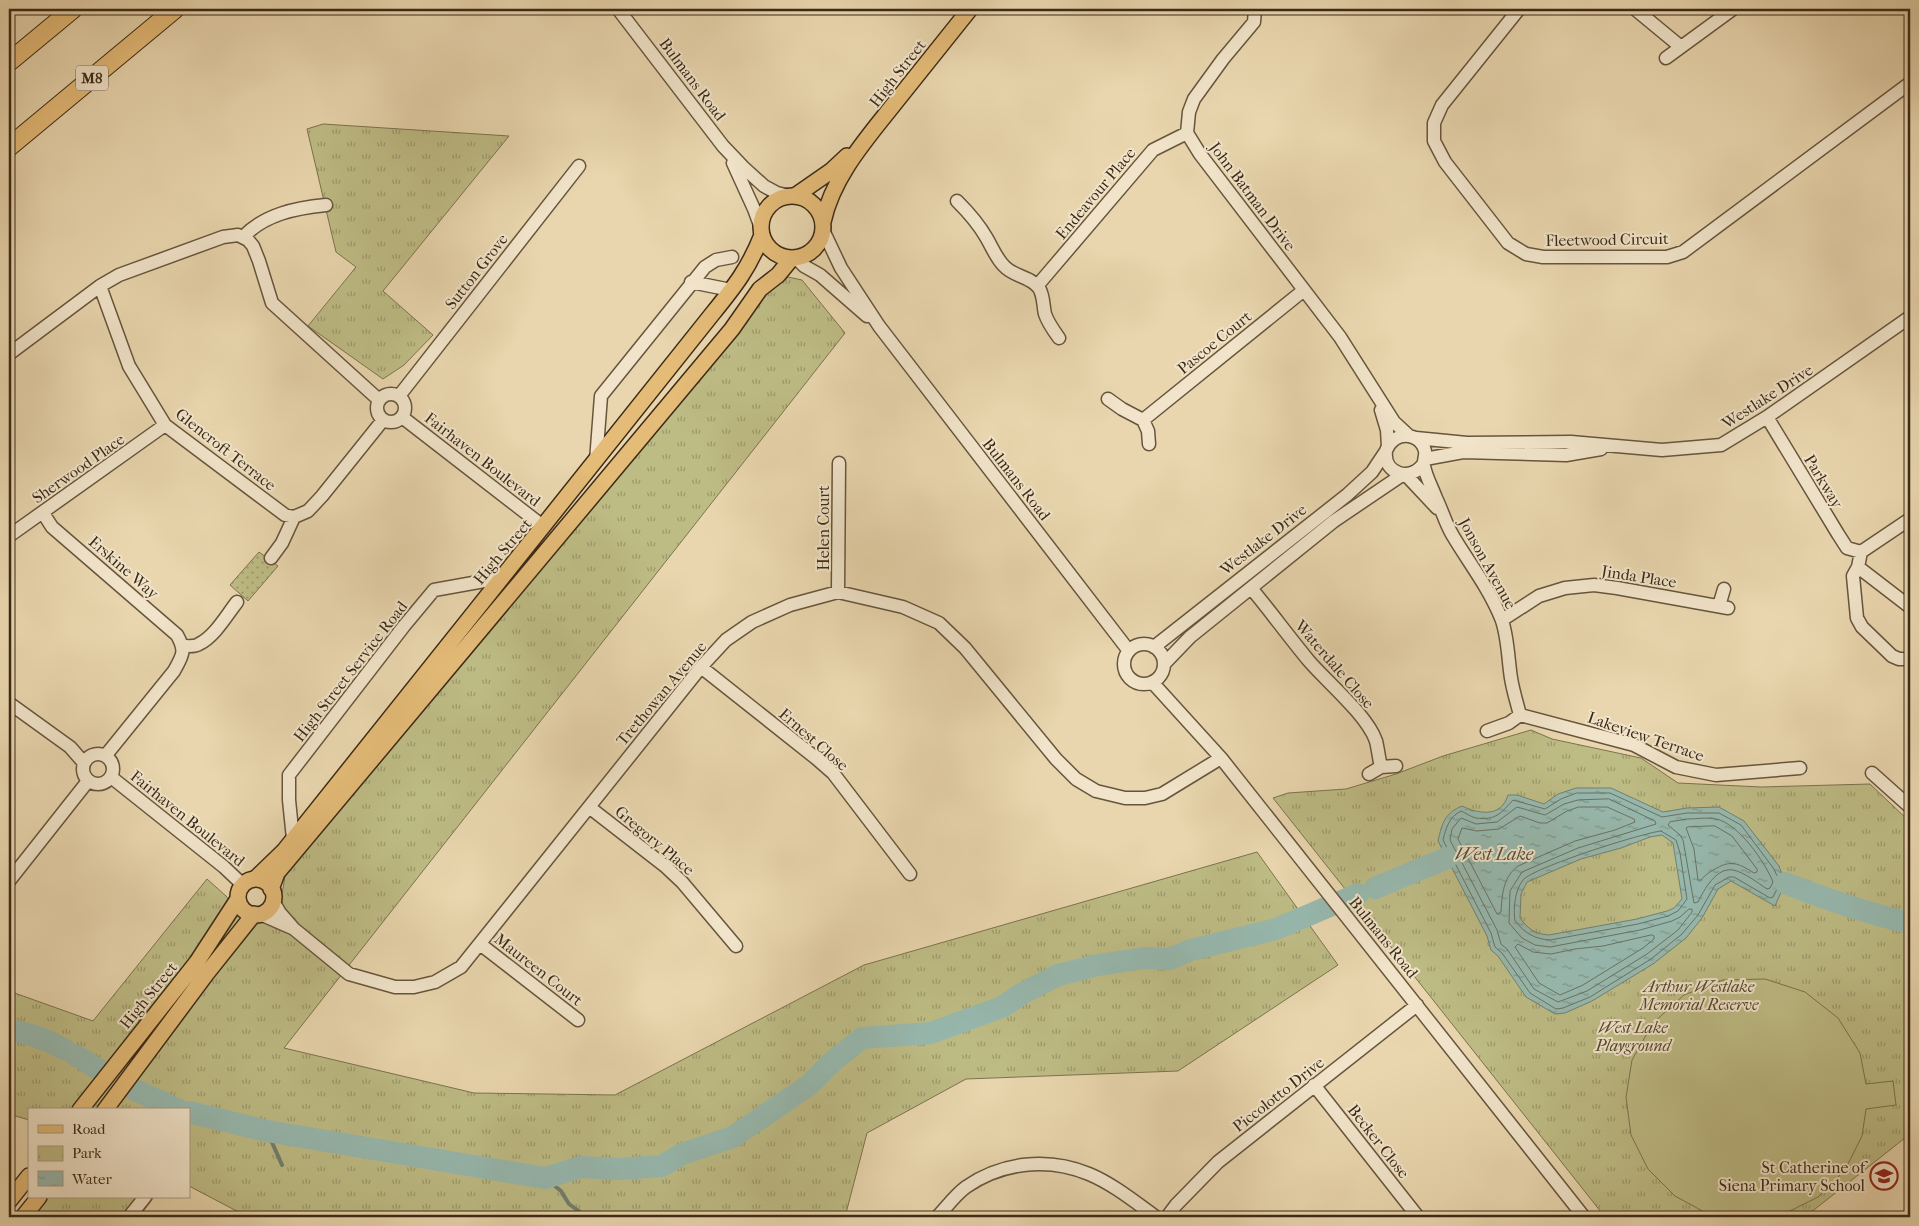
<svg xmlns="http://www.w3.org/2000/svg" width="1919" height="1226" font-family="'IM FELL French Canon',serif">
	<style>
		.grass { fill: url(#grass-dots); stroke: #7c734e }
		.park { fill: url(#park-tufts); stroke: #7c734e }
		.pitch { fill: #bebc85; stroke: #7c734e }
		.water { fill: url(#water-ripples); stroke: #728072; fill-rule: evenodd }
		.lines { fill: none; stroke-linecap: round; stroke-linejoin: round }
		.shore { stroke: #697263; stroke-width: 1 }
		.stream { stroke: #728072; stroke-width: 4 }
		.river { stroke: #97b9af; stroke-width: 22 }
		.minor-casing { stroke: #66553d; stroke-width: 15 }
		.major-casing { stroke: #3b2a17; stroke-width: 18 }
		.highway-casing { stroke: #3b2a17; stroke-width: 20 }
		.minor { stroke: #f1e4ca; stroke-width: 12 }
		.major { stroke: #e4bb77; stroke-width: 15 }
		.highway { stroke: #e4bb77; stroke-width: 18 }
		.labels { text-anchor: middle; stroke-width: 4; stroke-linejoin: round; paint-order: stroke }
		.shield { fill: #f1e4ca; stroke: #72624d; stroke-width: 1 }
		.shield-label { font-size: 15px; font-weight: bold; fill: #3b2a17 }
		.street-label { font-size: 16px; fill: #3b2a17; stroke: #f1e4ca }
		.park-label { font-size: 16px; font-style: italic; fill: #55472d; stroke: #f1e4ca }
		.poi-label { font-size: 16px; fill: #3b2a17; stroke: #f1e4ca; text-anchor: end }
		.water-label { font-size: 18px; font-style: italic; fill: #524e3d; stroke: #f1e4ca }
	</style>
	<defs>
		<pattern id="grass-dots" width="8" height="8" patternUnits="userSpaceOnUse" patternTransform="scale(1.25)"><rect width="8" height="8" fill="#bebc85"/><path d="M2 2h.1M6 6h.1" fill="none" stroke="#9c996c" stroke-width="1.8" stroke-linecap="round"/></pattern>
		<pattern id="park-tufts" width="24" height="20" patternUnits="userSpaceOnUse" patternTransform="scale(1.25)"><rect width="24" height="20" fill="#bebc85"/><path d="M3 7l-1-3M5 7V3M7 7l1-3M15 17l-1-3M17 17v-4M19 17l1-3" fill="none" stroke="#9c996c"/></pattern>
		<pattern id="water-ripples" width="26" height="14" patternUnits="userSpaceOnUse" patternTransform="scale(1.25)"><rect width="26" height="14" fill="#97b9af"/><path d="M2 4q2-2 4 0t4 0M15 11q2-2 4 0t4 0" fill="none" stroke="#7c978d"/></pattern>
	</defs>
	<rect width="100%" height="100%" fill="#e9d6ae"/>
	<filter id="stains"><feTurbulence type="fractalNoise" baseFrequency=".004" numOctaves="4"/><feColorMatrix values="0 0 0 0 .2 0 0 0 0 .09 0 0 0 0 .02 0 0 0 .5 -.17"/></filter>
	<radialGradient id="worn" r=".72"><stop offset=".6" stop-color="#630" stop-opacity="0"/><stop offset="1" stop-color="#630" stop-opacity=".3"/></radialGradient>
	<!-- grass -->
	<path class="grass" d="M259,552l19,14 -30,35 -18,-16z"/>
	<!-- park -->
	<path class="park" d="M323,124l186,12 -126,155 50,44 -29,30 -21,14 -75,-53 48,-59 -20,-15 -29,-123z
		M788,277l14,3 43,53 -561,715 190,45 141,2 249,-130 393,-113 81,113 -160,106 -212,8 -99,54 -22,84h-597l-59,-31v-76h-160v10l-20,-6v-123l84,30 114,-142 19,17 24,32c27,-13 31,-24 35,-52l486,-590z
		M1531,730l21,9 89,19 37,25 83,4 109,-3 40,38v312l-105,83h-200l-332,-419 15,-5 58,-4 50,-15 47,-18z
		M43,1197h111l-15,20h-111z"/>
	<!-- pitch -->
	<path class="pitch" d="M1765,979l40,13 33,26 22,35 6,31 27,-3 3,24 -30,4 -4,27 -17,34 -27,27 -34,17 -19,3h-37l-20,-3 -33,-18 -27,-27 -17,-34 -5,-38 6,-37 21,-37 31,-28 39,-15z"/>
	<!-- water -->
	<path class="water" d="M1576,788h35l52,24 24,-4 32,-1 25,14 35,45 6,17 -10,23 -44,-25 -13,8 -16,29 -16,20 -33,26 -61,37 -27,12 -10,1 -29,-17 -28,-41 -7,-6 -4,-14 -49,-95c4,-18 7,-28 24,-35 17,8 39,12 46,-11h9l27,9 14,-10zM1662,835l11,8 9,56 -8,9 -7,3 -30,8 -88,16c-14,-1 -21,-6 -29,-17l1,-24 6,-12 54,-23 40,-11 29,-11z"/>
	<g class="lines">
		<!-- shore -->
		<path class="shore" d="M1577,793h33l52,24 25,-4h32l22,12 33,44 6,14 -7,14 -3,1 -36,-21h-5l-14,8 -17,30 -16,19 -31,25 -61,38 -27,11 -7,1 -26,-16 -28,-40 -7,-6 -4,-14 -48,-93c3,-12 6,-23 18,-29 5,2 10,6 15,7 20,3 26,-6 37,-18l32,9 16,-10z
			M1609,799l46,22 1,3 -78,24 -56,24 -12,19 -1,32 13,15 13,7 15,2 90,-17 32,-9 8,-4 9,-8h3v3l-14,18 -31,24 -60,37 -29,11 -24,-13 -27,-40 -6,-5 -4,-14 -47,-90 2,-11 9,-11 15,6 21,-2 20,-15 28,8 19,-11 14,-4z
			M1579,807h28l27,12 1,3 -20,8 -40,11 -57,25c-15,11 -16,29 -17,46l-4,2 -39,-75 4,-11 15,3 22,-2 21,-13 20,7h7l20,-12z
			M1688,819c9,0 19,-2 28,0 22,4 49,43 57,63l-3,6 -3,1c-9,-6 -23,-17 -34,-19 -17,-3 -29,20 -35,32l-4,1 -11,-63 -3,-5 -12,-10 2,-3z
			M1715,826l17,10 25,33v3l-3,1c-13,-8 -22,-14 -37,-5 -6,3 -11,6 -16,12h-3l-4,-31 -8,-21 2,-1z
			M1661,831l15,9 4,13 7,46 -9,12 -10,5 -30,8 -88,16c-16,-1 -25,-7 -35,-19 -2,-13 0,-31 8,-41 9,-12 119,-47 138,-49z
			M1652,935l2,1v3l-11,9 -60,37 -23,10 -21,-12 -24,-36 3,-3 15,8 18,2 24,-5 28,-3z"/>
		<!-- stream -->
		<path class="stream" d="M267,1131l15,34
			M545,1178l16,13 8,13 18,13"/>
		<!-- river -->
		<path class="river" d="M1785,883c41,16 82,31 125,40
			M1375,888l72,-30
			M9,1030c20,3 37,9 55,19
			M75,1055l26,16
			M131,1088l48,22
			M189,1112l78,19 278,47 36,-11 38,2 43,-3 20,-12 51,-17 76,-52 23,-23 30,-24 69,-5 71,-26 21,-14 35,-18 40,-10 46,-7 25,1 22,-9 85,-21 82,-35"/>
		<!-- minor casing -->
		<g class="minor-casing">
			<path id="minor" d="M618,9l105,137 20,21 21,19 13,7 13,3
				M1255,9l-1,13 -31,37 -29,40 -5,13 -2,21 13,21 140,183 54,85 15,14
				M1519,9l-77,96 -8,18v18l11,21 63,81 18,11 17,3h124l16,-5 227,-169
				M1635,9l46,38
				M1666,58l67,-49
				M733,163l21,46 7,19
				M957,201c11,11 21,22 29,36 6,10 10,21 18,29 10,11 26,10 35,22 5,8 4,18 6,26 3,9 9,17 14,24
				M823,230l18,38 38,58 250,325
				M243,237c22,-23 53,-29 83,-32
				M796,258l8,8 16,9 47,41
				M691,282l40,8
				M100,286l29,80 36,59 120,90 9,2 14,-6 14,-15 61,-76
				M1037,286l116,-136 34,-17
				M9,354l91,-68 19,-11 104,-38 15,-2 10,5 5,6 6,15 13,42 107,97
				M377 408a14 14 0 1 1 28 0a14 14 0 1 1-28 0Z
				M399,396l180,-230
				M1108,399l14,10 21,11 5,11 1,13
				M1381,410l6,20 1,17
				M402,417l142,110
				M1767,417l71,117 9,14 14,4
				M1143,420l161,-130
				M1416,438l51,5 104,-1 91,8 59,-5 46,-28 143,-100
				M1425,459l38,-7 103,3 35,-6
				M596,461l5,-65 104,-129 11,-7 16,-3
				M1424,463c-12,19 -41,12 -38,-12 1,-4 5,-9 9,-12 11,-7 27,-2 30,12 1,5 -2,10 -1,15 2,11 8,21 12,32 6,12 10,27 17,38 16,27 36,52 48,82 7,17 7,42 10,60 2,13 6,25 9,37
				M1406,475l31,33
				M43,513l9,14 125,108c9,16 6,20 -3,36l-68,84
				M9,536l156,-111
				M1861,552l-3,15 -5,9 4,42 5,9 30,29 7,3h7l4,-2
				M1861,552l49,-33
				M271,558l11,-15 12,-26
				M1858,567l52,40
				M1251,588c20,24 38,49 58,73 18,21 58,54 67,80 2,8 3,18 5,26
				M838,592l1,-129
				M1719,606l5,-17
				M1502,620l37,-24 26,-8 29,-3 23,3 111,20
				M1124 664a20 20 0 1 1 40 0a20 20 0 1 1-40 0Z
				M183,646c5,0 12,1 16,-2 16,-8 27,-28 38,-42
				M1154,647l193,-152 25,-23 14,-21
				M1164,664l26,-27 144,-116 68,-46
				M701,667l116,92 16,14 77,101
				M1152,682l69,76 363,459
				M9,703l61,44 14,16
				M1487,731l22,-8 11,-8 114,30 42,22 40,8 84,-7
				M83 769a15 15 0 1 1 30 0a15 15 0 1 1-30 0Z
				M1872,773l38,34
				M1369,774l12,-7 15,-1
				M111,777l113,90 19,18
				M589,807l76,59 17,16 54,64
				M293,839l-4,-39v-25l115,-149 30,-36 67,-12
				M9,881l79,-100
				M273,901l7,12 14,16 55,45 46,13h19l21,-5 26,-15 240,-300 25,-27 26,-18 38,-17 48,-13 65,15 36,16 26,25 91,111 20,20 20,12 29,7h20l17,-4 59,-36
				M260,914l32,14
				M480,944l98,76
				M1314,1085l104,132
				M129,1217l16,-20
				M937,1217c9,-9 18,-22 29,-30 36,-25 82,-30 123,-13 24,10 46,28 67,43
				M1167,1217l9,-12 42,-43 199,-157"/>
		</g>
		<!-- major casing -->
		<g class="major-casing">
			<path id="major" d="M795,196l36,-25 16,-15
				M761 227a31 31 0 1 1 62 0a31 31 0 1 1-62 0Z
				M823,222c10,-47 46,-86 75,-123 24,-30 48,-60 72,-90
				M255,879l29,-28 429,-538c22,-27 36,-45 49,-78
				M238 897a18 18 0 1 1 36 0a18 18 0 1 1-36 0Z
				M271,889l6,-16 455,-544 28,-40 18,-14 14,-17
				M80,1110l117,-148 41,-63
				M105,1110l102,-137 47,-59
				M9,1201l20,-25
				M23,1217l16,-20"/>
		</g>
		<!-- highway casing -->
		<g class="highway-casing">
			<path id="highway" d="M9,62l64,-53
				M9,147l166,-138"/>
		</g>
		<!-- minor -->
		<use href="#minor" class="minor"/>
		<!-- major -->
		<use href="#major" class="major"/>
		<!-- highway -->
		<use href="#highway" class="highway"/>
	</g>
	<!-- icons -->
	<defs>
		<g id="school-ring" transform="scale(1.4375)"><circle r="9.5" fill="#f1e4ca" stroke="#8f2418" stroke-width="1.5"/><path d="M0-5L7-2L0 1L-7-2ZM-4 1L0 2.5L4 1V4Q0 6-4 4Z" fill="#8f2418"/></g>
	</defs>
	<g fill-rule="evenodd">
		<use href="#school-ring" x="1884" y="1176"/>
	</g>
	<g class="labels">
		<!-- shield labels -->
		<rect class="shield" x="76" y="65.5" width="32" height="25" rx="4"/>
		<g class="shield-label">
			<text x="92" y="83">M8</text>
		</g>
		<!-- street labels -->
		<g class="street-label">
			<text transform="translate(897 73) rotate(-52)" y="6">High Street</text>
			<text transform="translate(693 79) rotate(53)" y="6">Bulmans Road</text>
			<text transform="translate(1095 193) rotate(-50)" y="6">Endeavour Place</text>
			<text transform="translate(1253 196) rotate(53)" y="6">John Batman Drive</text>
			<text transform="translate(1607 239) rotate(-1)" y="6">Fleetwood Circuit</text>
			<text transform="translate(476 271) rotate(-52)" y="6">Sutton Grove</text>
			<text transform="translate(1214 342) rotate(-39)" y="6">Pascoe Court</text>
			<text transform="translate(1767 396) rotate(-33)" y="6">Westlake Drive</text>
			<text transform="translate(226 449) rotate(38)" y="6">Glencroft Terrace</text>
			<text transform="translate(483 459) rotate(38)" y="6">Fairhaven Boulevard</text>
			<text transform="translate(78 468) rotate(-35)" y="6">Sherwood Place</text>
			<text transform="translate(1017 479) rotate(52)" y="6">Bulmans Road</text>
			<text transform="translate(1824 481) rotate(59)" y="6">Parkway</text>
			<text transform="translate(823 528) rotate(-90)" y="6">Helen Court</text>
			<text transform="translate(1263 539) rotate(-38)" y="6">Westlake Drive</text>
			<text transform="translate(502 551) rotate(-50)" y="6">High Street</text>
			<text transform="translate(1488 563) rotate(61)" y="6">Jonson Avenue</text>
			<text transform="translate(124 567) rotate(41)" y="6">Erskine Way</text>
			<text transform="translate(1639 576) rotate(9)" y="6">Jinda Place</text>
			<text transform="translate(1335 664) rotate(49)" y="6">Waterdale Close</text>
			<text transform="translate(350 671) rotate(-52)" y="6">High Street Service Road</text>
			<text transform="translate(661 693) rotate(-50)" y="6">Trethowan Avenue</text>
			<text transform="translate(1646 736) rotate(19)" y="6">Lakeview Terrace</text>
			<text transform="translate(814 739) rotate(41)" y="6">Ernest Close</text>
			<text transform="translate(188 818) rotate(39)" y="6">Fairhaven Boulevard</text>
			<text transform="translate(655 840) rotate(40)" y="6">Gregory Place</text>
			<text transform="translate(1384 937) rotate(51)" y="6">Bulmans Road</text>
			<text transform="translate(539 969) rotate(38)" y="6">Maureen Court</text>
			<text transform="translate(148 995) rotate(-51)" y="6">High Street</text>
			<text transform="translate(1278 1094) rotate(-38)" y="6">Piccolotto Drive</text>
			<text transform="translate(1379 1141) rotate(52)" y="6">Becker Close</text>
		</g>
		<!-- park labels -->
		<g class="park-label">
			<text x="1699" y="992">Arthur Westlake<tspan x="1699" dy="18">Memorial Reserve</tspan></text>
			<text x="1633" y="1033">West Lake<tspan x="1633" dy="18">Playground</tspan></text>
		</g>
		<!-- poi labels -->
		<g class="poi-label">
			<text x="1865" y="1173">St Catherine of<tspan x="1865" dy="18">Siena Primary School</tspan></text>
		</g>
		<!-- water labels -->
		<g class="water-label">
			<text x="1494" y="860">West Lake</text>
		</g>
	</g>
	<!-- margin -->
	<rect width="1919" height="1226" fill="none" stroke="#e9d6ae" stroke-width="30"/>
	<rect x="10" y="10" width="1899" height="1206" fill="none" stroke="#3b2a17" stroke-width="2.5"/>
	<rect x="15" y="15" width="1889" height="1196" fill="none" stroke="#3b2a17"/>
	<!-- legend -->
	<rect x="28" y="1108" width="162" height="90" fill="#f1e4ca" stroke="#a89a82"/>
	<rect x="38" y="1125" width="25" height="8" fill="#e4bb77" stroke="#a89a82"/>
	<text x="72" y="1134" font-size="15" fill="#3b2a17">Road</text>
	<rect x="38" y="1146" width="25" height="15" fill="url(#park-tufts)" stroke="#a89a82"/>
	<text x="72" y="1158" font-size="15" fill="#3b2a17">Park</text>
	<rect x="38" y="1171" width="25" height="15" fill="url(#water-ripples)" stroke="#a89a82"/>
	<text x="72" y="1184" font-size="15" fill="#3b2a17">Water</text>
	<rect width="100%" height="100%" filter="url(#stains)"/>
	<rect width="100%" height="100%" fill="url(#worn)"/>
</svg>
